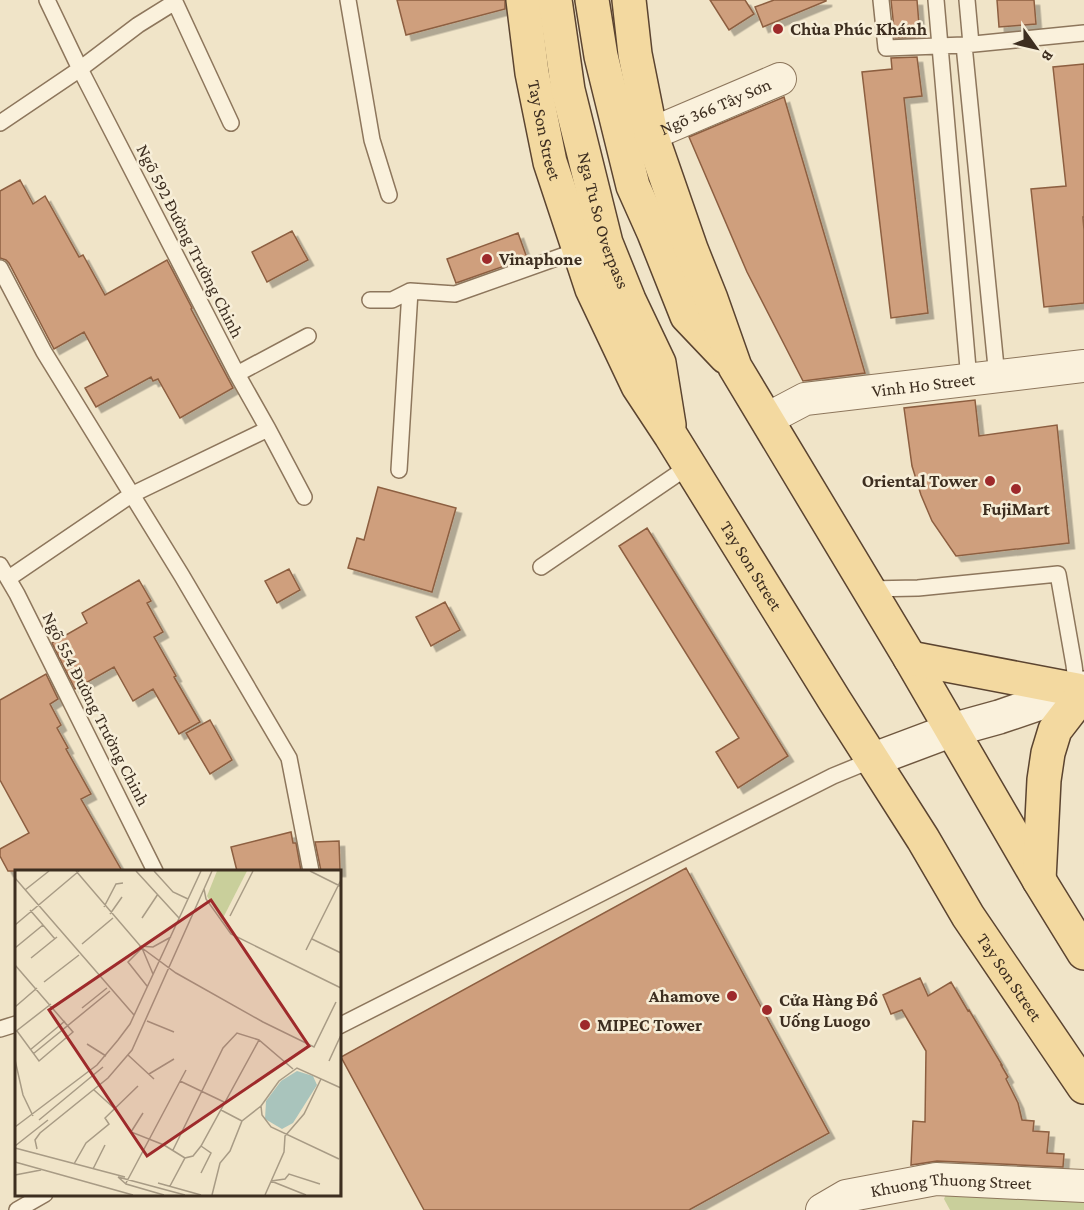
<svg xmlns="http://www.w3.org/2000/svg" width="1084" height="1210" font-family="'Crimson Pro',serif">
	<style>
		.green { fill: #c9cf9b }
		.building { fill: #cf9f7d; stroke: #8d5f41; stroke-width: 1.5; filter: url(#shadow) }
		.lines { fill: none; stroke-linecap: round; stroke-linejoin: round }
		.lane-casing { stroke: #8d765c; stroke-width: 18 }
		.street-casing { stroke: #8d765c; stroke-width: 34 }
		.secondary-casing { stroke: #6f573f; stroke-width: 36 }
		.primary-casing { stroke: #5b4430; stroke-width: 36 }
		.lane { stroke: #faf1dc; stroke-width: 15 }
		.street { stroke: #faf1dc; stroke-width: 32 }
		.secondary { stroke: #faf1dc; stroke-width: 33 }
		.primary { stroke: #f3d9a0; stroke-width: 33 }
		.poi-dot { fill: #9e2a2b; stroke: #f7eed8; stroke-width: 2 }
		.labels { text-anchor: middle; stroke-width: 5; stroke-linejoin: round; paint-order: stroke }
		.poi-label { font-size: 18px; font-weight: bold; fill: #3d2e20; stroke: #f7eed8; text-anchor: start }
		.street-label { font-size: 18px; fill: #3d2e20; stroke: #f7eed8 }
		.inset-road { fill: none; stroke: #a89b85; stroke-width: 1.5 }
		.view { fill: #9e2a2b; fill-opacity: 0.15; stroke: #9e2a2b; stroke-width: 3 }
		.inset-edge { fill: none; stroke: #3d2e20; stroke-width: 3 }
	</style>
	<defs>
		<filter id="shadow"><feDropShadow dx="5.5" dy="5.5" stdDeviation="0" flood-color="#0004"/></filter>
	</defs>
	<rect width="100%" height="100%" fill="#f0e4c8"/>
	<!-- green -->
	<path class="green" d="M954,1175l130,20v15h-134l-6,-11z"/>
	<!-- building -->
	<path class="building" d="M397,0h108v9l-99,26z
		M710,0h35l9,14 -25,16z
		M774,0h52v1l-63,26 -8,-20z
		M891,0h26l3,37 -25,1z
		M997,0h37l2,24 -37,3z
		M917,57l5,39 -18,2 24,215 -37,5 -29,-246 30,-3 -1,-11z
		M1084,64v153h-1l1,13v73l-40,4 -13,-118 35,-3 -13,-119z
		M784,97l81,276 -62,8 -56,-109 -58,-135z
		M20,180l13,24 12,-8 34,61 4,-2 22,40 62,-35 25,48 -1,1 42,79 -53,30 -22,-39 -5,2 -2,-4 -55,30 -11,-19 23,-12 -24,-44 -30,17 -45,-86 -3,-3 -6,-2v-67z
		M292,231l16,29 -41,22 -15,-30z
		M518,233l9,25 -71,25 -9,-24z
		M975,400l4,36 78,-11 12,118 -113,13 -24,-35 -11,-26 -9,-29 -8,-58z
		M378,487l78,21 -24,84 -84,-24 9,-30 7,2z
		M647,528l141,228 -50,32 -22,-36 23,-14 -120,-192z
		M289,569l11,21 -23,13 -12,-22z
		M139,580l12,21 -4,2 16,29 -9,5 22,39 -2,1 26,45 -21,12 -26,-45 -20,12 -19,-34 -39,22 -23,-46 35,-20 -5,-10z
		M445,602l15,28 -29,16 -15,-29z
		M46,674l12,25 -8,5 11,21 -4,3 11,20 -2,1 25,45 -10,5 41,72h-114l-8,-15v-7l29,-16 -29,-53v-80z
		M210,720l22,40 -22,14 -24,-41z
		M291,832l2,11h3l5,28h-64l-6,-24z
		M339,841l1,30h-19l-6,-29z
		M686,868l143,265 -140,77h-265l-83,-153z
		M920,978l8,18 23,-14 17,29 1,-1 33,55h-1l7,12 -2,2 12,24 4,17 12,1 -1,10 16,1 -2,21 17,1 -1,13 -126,-6 -26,4 2,-44 12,1 1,-71 -24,-41 -11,4 -8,-19z"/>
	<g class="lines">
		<!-- lane casing -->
		<g class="lane-casing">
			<path id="lane" d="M47,0l33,69 157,305 31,55 36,68
				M348,0l24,140 17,55
				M881,0l5,48 78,-3 120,-12
				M936,0l33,380
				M967,0l4,44
				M964,45l33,332
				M0,123l80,-54 58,-44 37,-23 56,121
				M0,268l44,84 138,224 107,182 22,113
				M370,300h22l18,-9 45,3 124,-44
				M237,374l71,-38
				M399,470l11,-179
				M0,565l17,29 138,277
				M541,567l148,-101
				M9,578l122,-83 137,-66
				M868,589l50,-1 140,-14 16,91 3,25
				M339,1026l494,-250 39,-16
				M0,1029l16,-5
				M17,1210l28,-16"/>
		</g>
		<!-- street casing -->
		<g class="street-casing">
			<g id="street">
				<path id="s1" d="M651,134l129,-55"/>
				<path id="s2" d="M767,419l38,-20 279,-33"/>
				<path id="s3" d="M822,1210l24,-14 90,-17 148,7"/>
			</g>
		</g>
		<!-- secondary casing -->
		<g class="secondary-casing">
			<path id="secondary" d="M872,760l80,-30 47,-13 85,-29"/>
		</g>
		<!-- primary casing -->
		<g class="primary-casing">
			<g id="primary">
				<path id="s4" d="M523,0l9,73 18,89 42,127 46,97 33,50 164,265 88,138 45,77 116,171"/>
				<path id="s5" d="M555,0l13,90 38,153 23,57 30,63 10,62"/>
				<path d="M592,0l9,56 32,130 21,47 33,83 39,41"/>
				<path d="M629,0l6,54 16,80 40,115 20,50 24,68 175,291 129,222 45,73"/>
				<path d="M910,658l167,32"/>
				<path d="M1039,880l5,-100 4,-27 7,-23 21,-27 8,-6"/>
			</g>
		</g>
		<!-- lane -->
		<use href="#lane" class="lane"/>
		<!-- street -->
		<use href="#street" class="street"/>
		<!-- secondary -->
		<use href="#secondary" class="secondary"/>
		<!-- primary -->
		<use href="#primary" class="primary"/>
	</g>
	<!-- markers -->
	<g class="poi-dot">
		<circle cx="778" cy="29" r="6"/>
		<circle cx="487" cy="259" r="6"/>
		<circle cx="990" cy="481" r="6"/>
		<circle cx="1016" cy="489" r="6"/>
		<circle cx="732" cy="996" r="6"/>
		<circle cx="767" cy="1010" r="6"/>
		<circle cx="585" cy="1025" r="6"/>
	</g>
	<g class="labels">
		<!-- poi labels -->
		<g class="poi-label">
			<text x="790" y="35">Chùa Phúc Khánh</text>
			<text x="499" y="265">Vinaphone</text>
			<text x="978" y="487" text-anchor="end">Oriental Tower</text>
			<text x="1016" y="515" text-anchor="middle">FujiMart</text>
			<text x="720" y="1002" text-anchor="end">Ahamove</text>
			<text x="779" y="1006">Cửa Hàng Đồ<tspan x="779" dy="21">Uống Luogo</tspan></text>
			<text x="597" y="1031">MIPEC Tower</text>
		</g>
		<!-- street labels -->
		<g class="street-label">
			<text dy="6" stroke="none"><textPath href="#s1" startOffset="70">Ngõ 366 Tây Sơn</textPath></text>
			<text dy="6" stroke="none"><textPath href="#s4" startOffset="132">Tay Son Street</textPath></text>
			<text dy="6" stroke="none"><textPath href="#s5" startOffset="226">Nga Tu So Overpass</textPath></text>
			<text transform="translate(190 241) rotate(63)" y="6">Ngõ 592 Đường Trường Chinh</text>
			<text dy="6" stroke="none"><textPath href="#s2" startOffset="162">Vinh Ho Street</textPath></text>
			<text dy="6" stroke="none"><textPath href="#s4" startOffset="618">Tay Son Street</textPath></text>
			<text transform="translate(96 709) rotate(63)" y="6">Ngõ 554 Đường Trường Chinh</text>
			<text dy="6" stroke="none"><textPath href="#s4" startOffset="1104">Tay Son Street</textPath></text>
			<text dy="6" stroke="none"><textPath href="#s3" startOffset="134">Khuong Thuong Street</textPath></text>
		</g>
	</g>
	<!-- overview -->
	<g transform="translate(15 870)">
		<rect width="326" height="326" fill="#f0e4c8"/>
		<path d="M202,1h30l-25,49 -15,-24z" fill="#c9cf9b"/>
		<path d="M282,201l16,5 4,9 -24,38 -11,6 -17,-10 1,-18 15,-20z" fill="#a9c4bc"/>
		<path class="inset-road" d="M61,1l66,77 34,25 87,49 51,25 22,-45M121,1l43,47M139,1l19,21 15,7M295,1l30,15M0,8l119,137M189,19l2,10 25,35 110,54M10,20l24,-19M89,37l12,-23 7,-1M15,40l13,15M95,44l12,-17M215,46l23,-45M127,48l16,-24M0,55l64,-54M297,69l29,14M67,74l31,-26M124,76l14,1 18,-10M0,78l28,-23 12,14M127,78l-14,14 19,24M127,78l11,26M291,80l35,-70M16,88l26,-21M0,95l58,67 -34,29 -22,-30M29,112l35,-27M0,137l22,-19M67,138l25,-20M132,151l27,11M0,162l36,-28M72,174l19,12M15,180l35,-29M18,184l77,-63M113,185l26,24M0,190l8,35 10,21M314,191l12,-26M134,204l25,-15M165,211l44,21M79,220l21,19M206,240l21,11M128,243l-12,19 33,13 21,13M24,250l64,-53M0,257l82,-62 21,-25 12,-16 71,-153M0,276l33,-26M186,276l10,7 -10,20M0,278l110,29M22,279l-2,-9 5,-7 68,-55 24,-28 80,-179M158,280l50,-102 14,-15 22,7 34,29M324,289l-68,-32 -9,-12 -1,-9 18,-25 18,-13 44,20M0,292l118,33M59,294l12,-21 23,-19 -4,-6 33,-32M78,299l12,-24M0,305l26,-5M103,307l8,7 38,11M103,307l67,18M256,311l14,-2 4,-5 31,10M256,311l35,14M111,313l60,-113M143,313l43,12M155,316l15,-28 8,-2 8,-10 58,-106M197,325l8,-32 10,-12 12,-30 19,-15M250,325l19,-43 1,-16 19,-22 17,-35M325,325l1,-43"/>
		<path class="view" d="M196,30l98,146 -162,110 -98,-146z"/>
		<rect width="326" height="326" class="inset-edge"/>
	</g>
	<!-- north arrow -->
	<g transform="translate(1036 48) rotate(124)" stroke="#f7eed8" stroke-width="4.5" paint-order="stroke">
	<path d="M0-4.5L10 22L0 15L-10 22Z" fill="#3d2e20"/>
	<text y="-9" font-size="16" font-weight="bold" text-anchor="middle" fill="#3d2e20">B</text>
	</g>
</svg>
